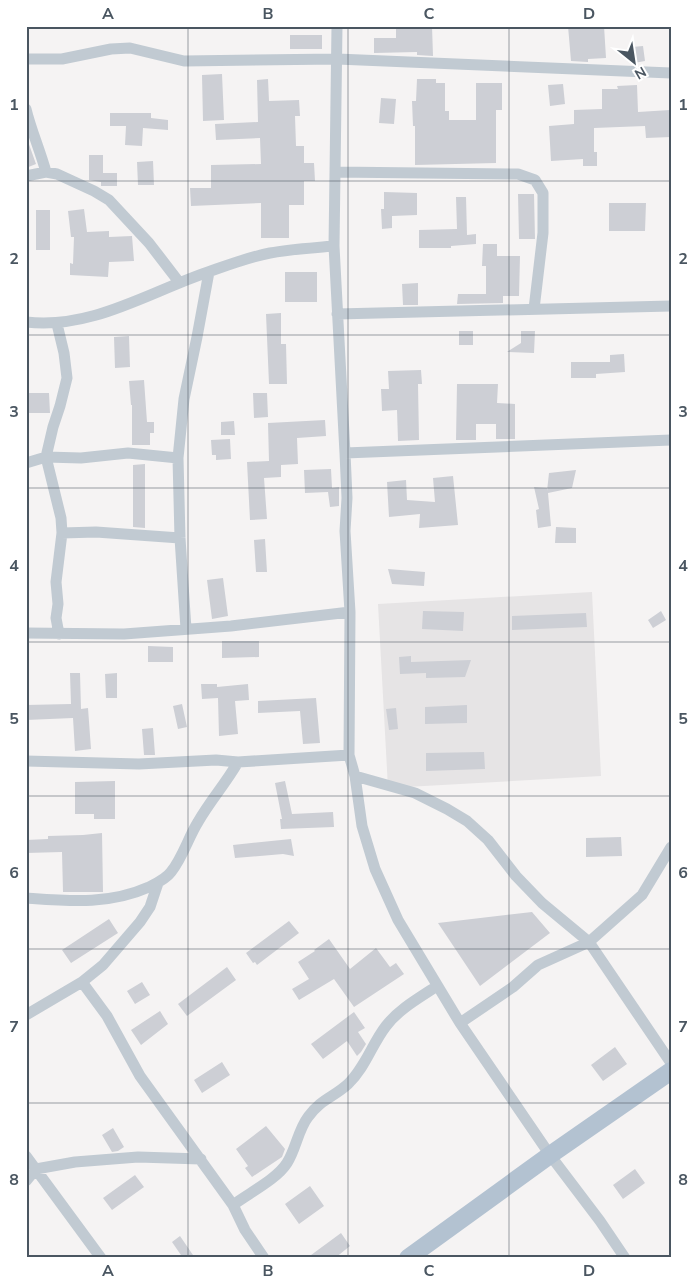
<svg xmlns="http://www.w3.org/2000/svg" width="697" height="1284" font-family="'Nunito Sans',sans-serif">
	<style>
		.education { fill: #e6e4e5 }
		.building { fill: #cdcfd5 }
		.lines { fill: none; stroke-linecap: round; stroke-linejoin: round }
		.street { stroke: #c1cad2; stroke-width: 11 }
		.primary { stroke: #b3c2d1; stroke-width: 18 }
		.grid { fill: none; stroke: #4a5661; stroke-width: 1; stroke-opacity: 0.55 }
		.neatline { fill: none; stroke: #4a5661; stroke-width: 2 }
		.grid-label { font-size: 16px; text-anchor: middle; font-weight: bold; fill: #4a5661 }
	</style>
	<rect width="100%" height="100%" fill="#f5f3f3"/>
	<!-- education -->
	<path class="education" d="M592,592l9,184 -213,12 -10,-184z"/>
	<!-- building -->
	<path class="building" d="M417,26h15l1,30 -16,-1v-3l-43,1v-15h22v-10h21z
		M568,26h36l2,32 -18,1v3l-17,-1z
		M290,35h32v14h-32z
		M643,46l2,15 -11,2 -2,-16z
		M222,74l2,46 -21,1 -1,-46z
		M268,79l1,22 30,-1 1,16h-5l1,30h8v17h10l1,18h-11v24h-15v33h-28v-35l-70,3 -1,-18h21v-23l50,-1 -1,-26 -44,2 -1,-16 43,-2 -1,-42z
		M417,79h19v4h9v28h4v9h27v-37h26v27h-6v53l-81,2v-39h-2l-1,-25h4z
		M563,84l2,20 -15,2 -2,-21z
		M637,85l1,27 32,-2 1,27 -25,1 -1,-12 -51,2v24h3v14h-14v-7l-32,2 -2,-35 25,-2v-14l28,-1v-20h16l-1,-3z
		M381,98l15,1 -2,25 -15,-1z
		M110,113h41v5l17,2v10l-25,-2 -1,18 -17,-1 1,-19h-16z
		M26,136l10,28 -10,4z
		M89,155h14v18h14v13h-16v-4l-12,-2z
		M153,161l1,24h-16l-1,-23z
		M384,192l33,1v22l-25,1v12l-10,1 -1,-20h3z
		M518,194h16l1,45h-16z
		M456,197h10l1,38 9,-1v10l-25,2v2h-32v-18l38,-1z
		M609,203h37l-1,28h-36z
		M84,209l3,23 22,-1v6l23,-1 2,25 -25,1 -1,15 -38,-2v-12l3,1 1,-27h-3l-3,-26z
		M36,210h14v40h-14z
		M483,244h14v12h23l-1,40h-16v7l-46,1 1,-10h28v-28h-4z
		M285,272h32v30h-32z
		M418,283v22h-15l-1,-21z
		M281,313v31h5l1,40h-18l-3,-70z
		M459,331h14v14h-14z
		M521,331h14l-1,22 -27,-1 14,-9z
		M129,336l1,31 -15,1 -1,-31z
		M624,354l1,18 -29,2v4h-25v-16h39v-7z
		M421,370l1,14h-4l1,56 -21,1 -1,-31 -15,1 -1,-22h8l-1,-18z
		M144,380l3,42h7v11h-4v12h-18v-40h-1l-2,-24z
		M457,384h41l-1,19 18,1v35h-19v-15h-20v16h-20z
		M26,393h23l1,20h-24z
		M253,393h14l1,24 -14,1z
		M325,420l1,16 -29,2 1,26 -17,1v12l-17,1 3,41 -17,1 -3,-58 22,-1 -1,-38z
		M234,421l1,14h-14v-13z
		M230,439l1,20 -15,1v-5h-4l-1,-15z
		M145,464v64l-12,-1v-62z
		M331,469l1,19 7,-1v19l-9,1 -2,-15 -23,1 -1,-23z
		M576,470l-4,18 -24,5 3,33 -13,2 -2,-18 3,-1 -5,-22 13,1v3l2,-18z
		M453,476l5,49 -39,3 1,-14 -31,3 -2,-35 19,-2 1,20 28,2 -2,-24z
		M556,527l20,1v15h-21z
		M265,539l2,33h-11l-2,-32z
		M388,569l37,3 -1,14 -32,-2z
		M223,578l5,38 -16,3 -5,-39z
		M423,611l41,1 -1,19 -41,-2z
		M661,611l5,9 -13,8 -5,-8z
		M586,613l1,14 -75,3v-14z
		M222,641h37v16l-37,1z
		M148,646l25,1v15h-25z
		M411,656v6l60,-2 -6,17 -39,1v-5l-26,1 -1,-17z
		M70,673h10l1,36 7,-1 3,41 -16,2 -2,-33 -47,2v-15l45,-1z
		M117,673v25h-11l-1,-24z
		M201,684h16v3l31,-3 1,16 -14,1 3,33 -19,2 -1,-38 -16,1z
		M316,698l4,45 -17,1 -3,-33 -42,2v-12z
		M182,704l5,23 -9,2 -5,-23z
		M467,705v18l-42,1v-17z
		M396,708l2,21 -9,1 -3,-21z
		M153,728l2,27h-11l-2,-26z
		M484,752l1,17 -59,2v-18z
		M115,781v38h-21v-5h-19v-32z
		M285,781l7,33 41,-2 1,15 -53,2 -1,-10h2l-7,-36z
		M102,833l1,59h-40l-1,-40 -36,1v-13l22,-1v-3l35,-1z
		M621,837l1,19 -36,1v-19z
		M291,839l3,17 -11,-2 -48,4 -2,-13z
		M532,912l18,21 -70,53 -42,-63z
		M109,919l9,14 -47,30 -9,-13z
		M289,921l10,12 -42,32 -2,-3 -2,1 -7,-10z
		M329,939l21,30 26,-21 14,19 6,-4 8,11 -50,33 -20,-28 -35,21 -7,-11 17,-10 -11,-17 17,-11 -1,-1z
		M227,967l9,13 -49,36 -9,-12z
		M142,982l8,13 -15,9 -8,-13z
		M160,1011l8,13 -27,21 -10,-15z
		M354,1012l11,16 -7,4 8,12 -5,8 -4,4 -10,-15 -24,18 -12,-15z
		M615,1047l12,17 -24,17 -12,-16z
		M222,1062l8,13 -28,18 -8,-13z
		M266,1126l19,23 -3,8 -30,20 -7,-9 3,-2 -12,-17z
		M113,1128l11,19 -6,4 -6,1 -10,-17z
		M635,1169l10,14 -22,16 -10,-14z
		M135,1175l9,12 -32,23 -9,-12z
		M310,1186l14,20 -25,18 -14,-20z
		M341,1233l9,13 -15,12h-28z
		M180,1236l15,22h-12l-11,-16z"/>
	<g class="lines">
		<!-- street -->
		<path class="street" d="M337,26l-3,220 11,207 2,45 -2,33 5,81 -1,143 6,21 7,50 13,43 23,51 62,103 90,132 50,66 25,37
			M26,59h36l49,-10 19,-1 54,13 153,-2 334,14
			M26,109c5,21 14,41 20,63
			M335,172l183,2 17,6 8,13v40l-9,76
			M26,176l20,-4 11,2 37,17 15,9 40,43 30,39
			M337,314l334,-8
			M26,322c65,8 123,-30 182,-50 20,-7 41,-15 62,-19 21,-4 43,-5 64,-7
			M57,324l7,29 3,25 -7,28 -7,21 -7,30 15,61 1,15 -6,49 2,22 -2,14 3,16
			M345,453l326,-13
			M26,463l20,-6 35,1 47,-5 50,5
			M62,533l34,-1 84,6
			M186,629l-6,-91 -2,-80 6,-59 13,-62 12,-65
			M26,633l98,1 107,-8 119,-14
			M26,761l113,3 77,-4 22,2 111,-7
			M355,776l60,17 32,16 20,12 21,19 28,36 26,27 47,39 82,121
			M26,898c43,3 83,7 123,-11 8,-4 17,-8 22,-15 12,-15 17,-34 27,-50 12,-21 28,-39 40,-60
			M82,982l25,34 33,60 93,129 12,25 19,28
			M26,1015l56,-33 21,-17 37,-43 10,-15 8,-24
			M460,1023l53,-36 25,-22 51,-23 53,-47 29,-48
			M26,1156l75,102
			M26,1181l10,-12 39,-7 63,-5 63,2
			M233,1205c16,-12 44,-26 54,-42 9,-14 11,-33 21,-46 13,-18 26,-20 40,-33 17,-16 24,-40 38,-58 13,-17 33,-28 51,-40"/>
		<!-- primary -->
		<path class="primary" d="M408,1258l142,-103 121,-84"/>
	</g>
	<!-- grid -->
	<path class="grid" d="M188,26v1232M348,26v1232M509,26v1232M26,181h645M26,335h645M26,488h645M26,642h645M26,796h645M26,949h645M26,1103h645"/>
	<!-- border -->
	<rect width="697" height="1284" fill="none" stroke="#ffffff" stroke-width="55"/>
	<!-- north arrow -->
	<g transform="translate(634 62) rotate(150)" stroke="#ffffff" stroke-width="4" paint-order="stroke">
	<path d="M0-4L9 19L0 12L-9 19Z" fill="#4a5661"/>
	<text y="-8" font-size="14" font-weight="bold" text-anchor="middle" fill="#4a5661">N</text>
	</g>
	<rect x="28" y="28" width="642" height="1228" class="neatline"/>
	<g class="grid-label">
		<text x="108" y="19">A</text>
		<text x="268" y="19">B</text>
		<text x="429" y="19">C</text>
		<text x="589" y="19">D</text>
		<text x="14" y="110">1</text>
		<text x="683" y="110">1</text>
		<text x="14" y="264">2</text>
		<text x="683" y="264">2</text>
		<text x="14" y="417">3</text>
		<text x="683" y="417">3</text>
		<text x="14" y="571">4</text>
		<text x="683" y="571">4</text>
		<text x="14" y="724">5</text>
		<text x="683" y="724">5</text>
		<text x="14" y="878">6</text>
		<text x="683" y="878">6</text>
		<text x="14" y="1032">7</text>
		<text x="683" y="1032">7</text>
		<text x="14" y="1185">8</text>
		<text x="683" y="1185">8</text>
		<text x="108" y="1276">A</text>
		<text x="268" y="1276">B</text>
		<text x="429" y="1276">C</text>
		<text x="589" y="1276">D</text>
	</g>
</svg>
